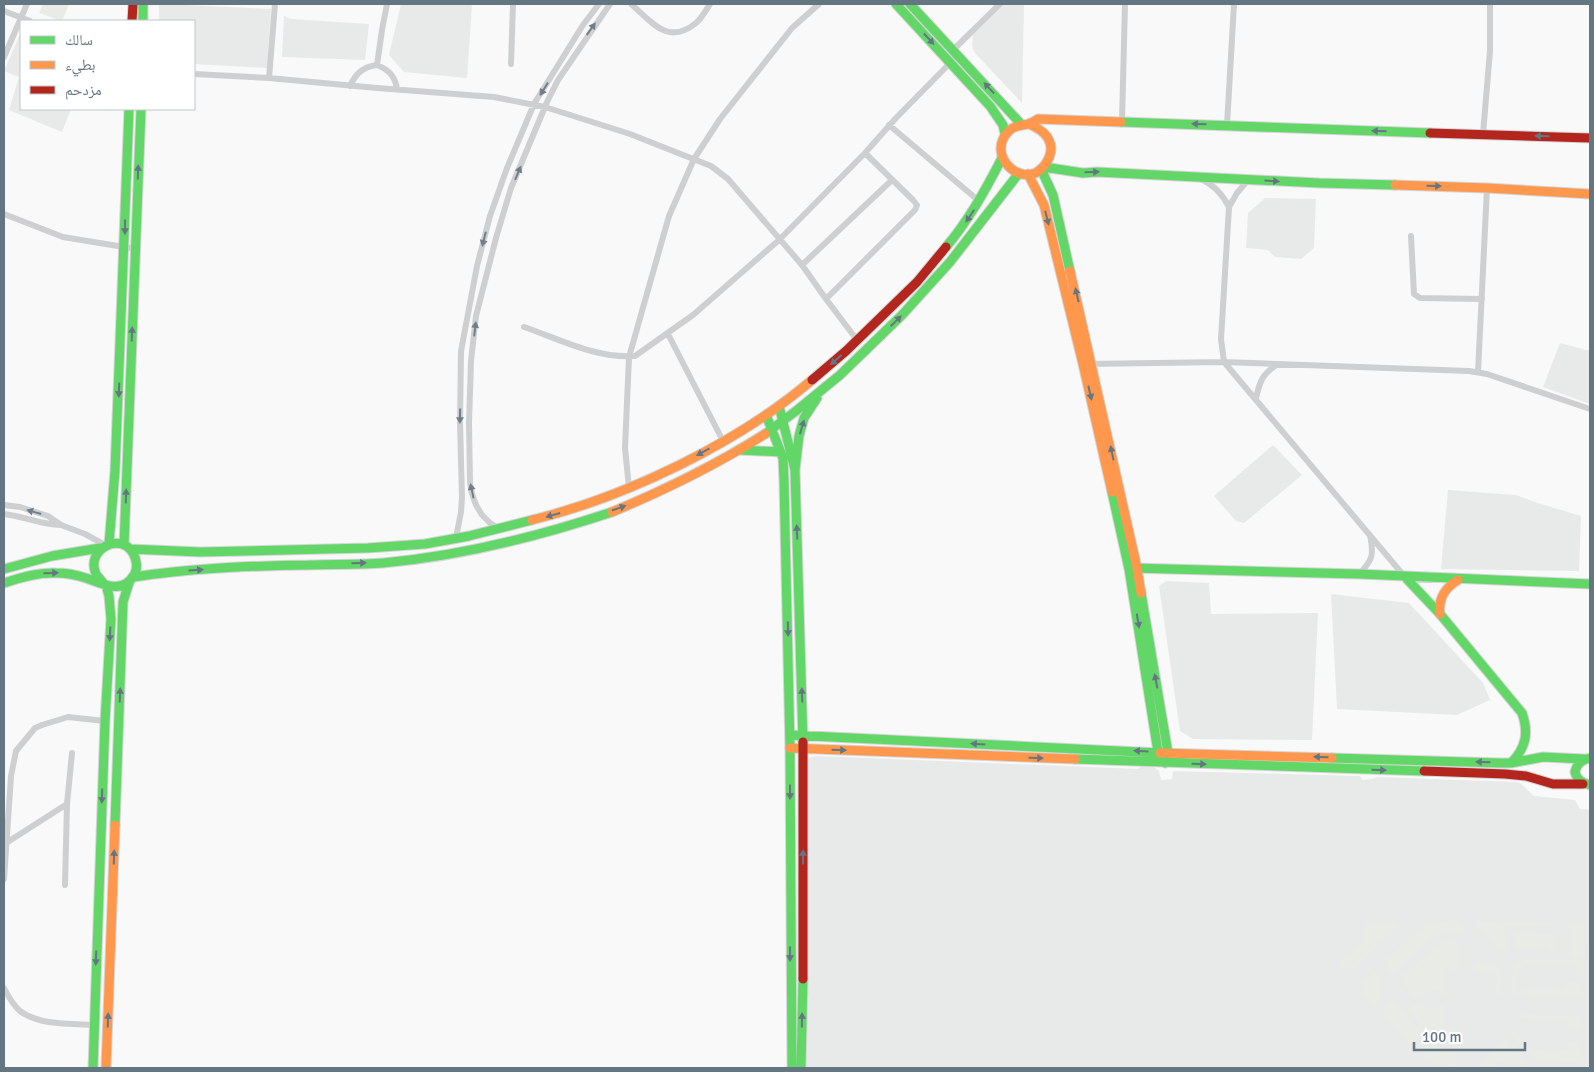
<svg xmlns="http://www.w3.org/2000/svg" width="1594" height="1072" font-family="Signika,'Noto Naskh Arabic',sans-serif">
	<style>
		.built { fill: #e8e9e9 }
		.green { fill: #e8ebe6 }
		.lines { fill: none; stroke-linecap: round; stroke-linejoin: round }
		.fast-casing { stroke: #d5d6d7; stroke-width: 11 }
		.slow-casing { stroke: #d5d6d7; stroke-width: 11 }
		.jam-casing { stroke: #d5d6d7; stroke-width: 11 }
		.street { stroke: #cecfd0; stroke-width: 6 }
		.fast { stroke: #63d668; stroke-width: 9 }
		.slow { stroke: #ff974d; stroke-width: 9 }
		.jam { stroke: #b3261e; stroke-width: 9 }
		.oneway { fill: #707f8b }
		.oneway2 { fill: #657683 }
	</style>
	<rect width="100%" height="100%" fill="#f9f9f9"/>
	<!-- built -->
	<path class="built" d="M159,4l112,5 -4,59 -73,-4v-43h-35z
		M401,4h71l-5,74 -63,-6 -15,-17z
		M1005,4h19l-2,99 -48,-51 -2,-7 1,-10z
		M284,16l7,3 78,5 -4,36 -83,-3z
		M21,32v77h50l-9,23 -53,-22 10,-33 -15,-6z
		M1265,198l51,1 -2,49 -13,11 -26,-2 -7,-7 -22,-2 2,-35z
		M1560,343l30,8v53l-47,-17z
		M1273,445l29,30 -58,48 -8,-2 -22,-25z
		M1448,490l68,5 22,8 43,13 -2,55 -138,-2z
		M1166,581l43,2 2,31 107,-1 -6,127 -119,-1 -13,-8 -21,-145z
		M1331,594l78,9 74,80 7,17 -33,15 -120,-6z
		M816,756l322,13 4,-3h8l5,2 4,3 2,9 11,-1 1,-7 2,-1 181,5h4l3,4 10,-1 4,-2 139,5 4,1 14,13 41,4 5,9 10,1v258h-786l-5,-123 -1,-182 5,-4z"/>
	<!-- green -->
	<path class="green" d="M43,4h26l-7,17 -23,-8z
		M1365,920l35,4 -46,45h-15c0,-17 19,-18 24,-32 2,-5 2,-12 2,-17z
		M1445,921h12l10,11h-18l-13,3 -44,39 -9,-10c12,-13 30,-32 46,-39 5,-2 11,-3 16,-4z
		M1474,921l80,2v4l-49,-2 -2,7 4,1v17h-8z
		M1569,924h15l1,32h-14v-12h-2z
		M1515,933l39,1v20h-5v-6l-28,-1 -4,3h-2z
		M1458,940v29h-8l-4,4 -1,22h-4l-3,-4c-7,-2 -12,0 -16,6h-9l-14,-18 37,-33 6,-3z
		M1522,959l62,1v16l-9,-1v-9l-50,-1 -7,8 -2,22h-4l1,-29z
		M1475,961l21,2 5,5v27l-5,-1 1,-22 -22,-2z
		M1375,971l7,7 -2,3 2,6 -2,10 2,2 -8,7 -13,-13 -1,-6 5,-8z
		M1568,982l15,1 -1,14 -59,-2v-5h37z
		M1392,1001l43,46 21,3v18l-27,-6 -7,-3 -41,-45z
		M1414,1004c11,1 17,10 25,1h5l1,25h11l1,14 -16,-1 -6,-3 -27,-30z
		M1522,1014l59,2v13h-13l-4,-8 -42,-3z
		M1511,1030h2l17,19 37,1 1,-9 10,2 1,6 4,1v13l-46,-2 -27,-26z
		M1504,1039l4,1 23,28h-11l-5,-6 -5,3 -14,-3 -3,6 -17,-1z"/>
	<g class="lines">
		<!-- fast casing -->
		<g class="fast-casing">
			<path id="fast" d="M143,4v17
				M896,4l94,102 13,19 2,9
				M910,4l111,120
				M1121,122l309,11
				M1044,167l39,6 14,-1 222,11 76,2
				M1041,169l12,26 17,76
				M946,247c23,-27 40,-58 56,-89
				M779,406l16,64 8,272
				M766,415l17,43 1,23 6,267 2,320
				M765,434l31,-23 44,-36 62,-60 48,-53 69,-89
				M739,450l42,2
				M795,470l4,-34 5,-18 13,-20
				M1112,492l17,77 29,183 7,11 3,-10 -27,-160
				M109,544l6,-73 14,-362
				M124,545l17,-436
				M130,549l70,3 168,-4 57,-4 44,-8 63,-16
				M1132,568l227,6 231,10
				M4,569l48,-13 48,-8
				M134,577c58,-9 115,-11 174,-12 25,-1 50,0 75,-2 79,-7 154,-26 229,-51
				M1405,577l35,37 82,99c7,20 4,35 -11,50
				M4,583c17,-6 34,-11 52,-10 11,0 21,2 30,5 16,6 37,17 48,-3 4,-6 3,-15 -1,-22 -13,-22 -48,-3 -37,21 2,3 5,6 7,9
				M790,735l370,18
				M1332,758l168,5h11l32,-6 41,2
				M1590,758c-8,2 -13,5 -15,14 2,8 7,11 15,13
				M1075,759l349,12
				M115,825l8,-223 6,-19
				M93,1068l12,-347 6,-102 -2,-23 -3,-11
				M801,1068l2,-89"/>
		</g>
		<!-- slow casing -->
		<g class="slow-casing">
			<path id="slow" d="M1029,124c11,5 21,11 22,24 0,7 -3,13 -7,18 -21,26 -61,-12 -34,-36 5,-5 11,-4 18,-6 3,-1 7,-3 10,-5l83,3
				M1028,174l16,31 39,159 29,128
				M1395,185l92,3 103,6
				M1070,271l67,297 4,25
				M612,512c53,-22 104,-47 153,-78
				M532,520c94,-23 206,-77 280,-140
				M1440,614c-2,-16 5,-26 18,-34
				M790,748l285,11
				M1160,753l172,5
				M106,1068l9,-243"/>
		</g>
		<!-- jam casing -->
		<g class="jam-casing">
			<path id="jam" d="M132,21l1,-17
				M1430,133l160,5
				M812,380l34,-29 71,-69 29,-35
				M803,742v237
				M1424,771l81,3 21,2 27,8h30"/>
		</g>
		<!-- street -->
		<path class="street" d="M631,4c21,18 37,42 65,19 6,-5 10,-13 14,-19
			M4,11l26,10
			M4,57l23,-53
			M511,64l2,-60
			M377,65l5,-35 5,-26
			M194,74l75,4 108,10 117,9 51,10 85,27 81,32 17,13 74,86 24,34 89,-89 2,-5 -4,-5 -48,-47
			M269,78l6,-74
			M350,86c6,-13 13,-19 27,-21 12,5 18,11 20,24
			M1122,122l3,-118
			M889,125l90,76
			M1227,125l7,-121
			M1483,134l7,-83v-47
			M1201,179c13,6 22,16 28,28
			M1249,179l-12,14 -8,14 -8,132 3,23 181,215
			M4,214l59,23 73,12
			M1411,236l3,58 6,4 62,1
			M802,265l90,-85
			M826,299l31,41
			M524,327c35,12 73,32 111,29l58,-41 86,-75 86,-87 31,-35 55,-56 2,-12 47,-46
			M668,334l55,107
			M1087,364l137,-2 245,9 18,3 103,35
			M1478,372l9,-184
			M1256,398c4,-17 6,-24 22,-34
			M629,488l-4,-40 4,-91 40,-141 25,-57 26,-40 72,-91 27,-24
			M4,505l16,2 28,9 13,9 24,9 20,11
			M4,514c19,2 37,11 57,11
			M500,529l-10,-6 -8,-8 -6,-10 -4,-11 -2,-11 -1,-60 2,-62 5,-45 20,-78 15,-50 36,-86 11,-22 52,-76
			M456,538l5,-26 1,-14 -2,-76 1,-71 16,-85 13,-50 17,-48 27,-64 49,-79 16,-21
			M1359,574c14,-14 15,-19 11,-39
			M6,843l61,-39 5,-51
			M4,879l7,-103 5,-25 19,-23 7,-3 26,-8 37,4
			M65,885l2,-81
			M4,988c4,8 9,17 16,23 20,15 51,12 74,14"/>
		<!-- fast -->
		<use href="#fast" class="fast"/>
		<!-- slow -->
		<use href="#slow" class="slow"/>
		<!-- jam -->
		<use href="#jam" class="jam"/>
	</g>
	<!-- one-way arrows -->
	<defs><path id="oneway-solid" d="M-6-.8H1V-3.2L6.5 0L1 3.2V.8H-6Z" transform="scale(1.25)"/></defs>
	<g class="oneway">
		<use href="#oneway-solid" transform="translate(591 29) rotate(-55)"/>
		<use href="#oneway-solid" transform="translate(544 89) rotate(122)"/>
		<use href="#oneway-solid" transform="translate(518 173) rotate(-67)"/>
		<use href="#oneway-solid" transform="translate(484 239) rotate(104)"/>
		<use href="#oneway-solid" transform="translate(475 329) rotate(-83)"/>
		<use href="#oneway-solid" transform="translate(460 416) rotate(91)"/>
		<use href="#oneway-solid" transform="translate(472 491) rotate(-102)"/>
		<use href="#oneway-solid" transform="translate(34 512) rotate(-164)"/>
	</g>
	<g class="oneway2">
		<use href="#oneway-solid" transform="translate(929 39) rotate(47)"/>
		<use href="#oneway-solid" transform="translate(989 88) rotate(-133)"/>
		<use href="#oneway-solid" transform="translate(1199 124) rotate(-179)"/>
		<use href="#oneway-solid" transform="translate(1379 131) rotate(-178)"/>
		<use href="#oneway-solid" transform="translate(1542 136) rotate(-178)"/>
		<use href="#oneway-solid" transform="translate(138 172) rotate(-88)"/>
		<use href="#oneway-solid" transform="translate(1092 172) rotate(-1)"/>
		<use href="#oneway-solid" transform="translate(1272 181) rotate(3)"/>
		<use href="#oneway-solid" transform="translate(1434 186) rotate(2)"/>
		<use href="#oneway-solid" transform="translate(970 216) rotate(124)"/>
		<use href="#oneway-solid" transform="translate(1047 218) rotate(76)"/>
		<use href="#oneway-solid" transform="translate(125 227) rotate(90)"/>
		<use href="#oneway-solid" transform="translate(1077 295) rotate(-103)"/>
		<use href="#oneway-solid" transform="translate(896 321) rotate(-44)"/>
		<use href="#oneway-solid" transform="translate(132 334) rotate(-88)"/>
		<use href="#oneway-solid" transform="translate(836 360) rotate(139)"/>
		<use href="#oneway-solid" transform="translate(119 390) rotate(92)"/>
		<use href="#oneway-solid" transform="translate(1090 393) rotate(77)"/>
		<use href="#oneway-solid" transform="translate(802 427) rotate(-74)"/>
		<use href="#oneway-solid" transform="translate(703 452) rotate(151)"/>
		<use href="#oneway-solid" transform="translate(1112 453) rotate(-102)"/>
		<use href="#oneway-solid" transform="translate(126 496) rotate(-88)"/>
		<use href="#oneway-solid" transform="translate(619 508) rotate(-19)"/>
		<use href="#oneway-solid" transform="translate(553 515) rotate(164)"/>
		<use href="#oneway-solid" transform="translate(797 532) rotate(-92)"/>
		<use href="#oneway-solid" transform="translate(359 563) rotate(-2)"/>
		<use href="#oneway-solid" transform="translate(196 570) rotate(-4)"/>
		<use href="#oneway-solid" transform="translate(51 573) rotate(-1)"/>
		<use href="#oneway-solid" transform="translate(1138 621) rotate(81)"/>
		<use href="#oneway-solid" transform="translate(788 629) rotate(89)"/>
		<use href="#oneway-solid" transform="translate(110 634) rotate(93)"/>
		<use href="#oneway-solid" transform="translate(1156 681) rotate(-100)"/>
		<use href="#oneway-solid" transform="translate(120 695) rotate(-88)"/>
		<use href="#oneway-solid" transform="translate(802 695) rotate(-92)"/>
		<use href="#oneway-solid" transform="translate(978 744) rotate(-177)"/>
		<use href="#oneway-solid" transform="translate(839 750) rotate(2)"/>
		<use href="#oneway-solid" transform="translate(1141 751) rotate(-177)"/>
		<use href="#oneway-solid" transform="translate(1321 757) rotate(-179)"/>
		<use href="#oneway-solid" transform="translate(1036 758) rotate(2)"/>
		<use href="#oneway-solid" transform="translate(1483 762) rotate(-178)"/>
		<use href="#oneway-solid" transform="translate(1199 764) rotate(2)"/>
		<use href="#oneway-solid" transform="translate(1379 770) rotate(2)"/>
		<use href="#oneway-solid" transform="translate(790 792) rotate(90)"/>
		<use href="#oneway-solid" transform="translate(102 796) rotate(92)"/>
		<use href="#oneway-solid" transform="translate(114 857) rotate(-88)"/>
		<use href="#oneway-solid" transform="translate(803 857) rotate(-90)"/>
		<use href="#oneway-solid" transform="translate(790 954) rotate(90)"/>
		<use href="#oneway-solid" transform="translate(96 958) rotate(92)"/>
		<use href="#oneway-solid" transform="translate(108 1020) rotate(-88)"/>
		<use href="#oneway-solid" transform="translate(802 1020) rotate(-89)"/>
	</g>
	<!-- border -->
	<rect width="1594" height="1072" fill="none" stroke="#657683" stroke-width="10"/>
	<!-- legend -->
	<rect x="20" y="20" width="175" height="90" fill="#ffffff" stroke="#c1c8cd"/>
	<rect x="30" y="36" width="25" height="8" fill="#63d668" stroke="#c1c8cd"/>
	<text x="65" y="45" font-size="15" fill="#657683">سالك</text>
	<rect x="30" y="61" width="25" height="8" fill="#ff974d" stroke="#c1c8cd"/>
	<text x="65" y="70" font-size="15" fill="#657683">بطيء</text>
	<rect x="30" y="86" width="25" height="8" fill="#b3261e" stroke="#c1c8cd"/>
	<text x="65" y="95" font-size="15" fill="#657683">مزدحم</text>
	<!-- scale -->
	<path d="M1414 1042v8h111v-8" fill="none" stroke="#657683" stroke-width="2.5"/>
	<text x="1422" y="1042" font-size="15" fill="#657683" stroke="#ffffff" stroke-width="4" paint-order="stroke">100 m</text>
</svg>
